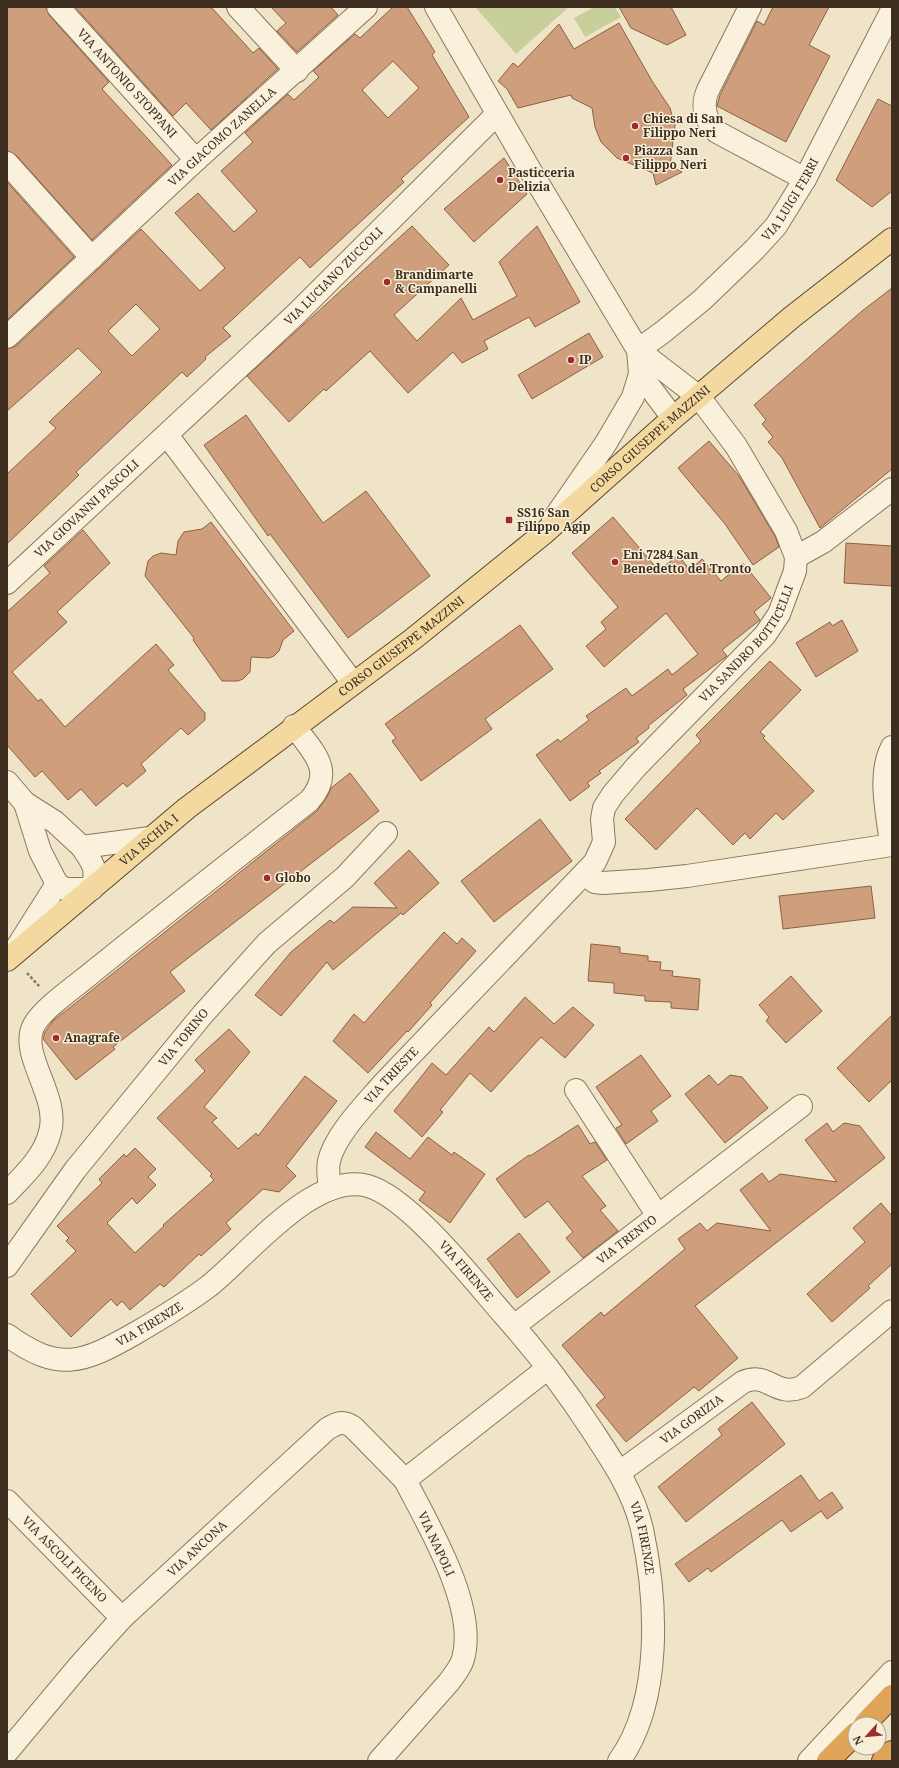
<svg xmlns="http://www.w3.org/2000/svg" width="899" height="1768" font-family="'Noto Serif',serif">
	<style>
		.pitch { fill: #c9cf9b }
		.building { fill: #cf9f7d; stroke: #8d5f41; fill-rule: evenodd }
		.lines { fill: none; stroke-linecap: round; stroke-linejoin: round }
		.minor-casing { stroke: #8d765c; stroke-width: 24 }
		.major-casing { stroke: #5b4430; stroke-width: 24 }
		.highway-casing { stroke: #5b4430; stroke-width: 24 }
		.path { stroke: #8d765c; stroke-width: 2.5; stroke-dasharray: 3 2; stroke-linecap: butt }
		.minor { stroke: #faf1dc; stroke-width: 22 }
		.major { stroke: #f3d9a0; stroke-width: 22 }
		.highway { stroke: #e0a458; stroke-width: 22 }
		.poi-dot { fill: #9e2a2b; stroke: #f7eed8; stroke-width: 1.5 }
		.labels { text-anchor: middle; stroke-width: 3; stroke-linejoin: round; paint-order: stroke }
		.street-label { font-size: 12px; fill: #3d2e20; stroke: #f7eed8 }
		.poi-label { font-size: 12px; font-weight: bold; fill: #3d2e20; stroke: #f7eed8; text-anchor: start }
	</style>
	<rect width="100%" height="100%" fill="#f0e4c8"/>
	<!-- pitch -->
	<path class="pitch" d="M475,7h94l-53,47z
		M594,7h21l6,10 -36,20 -11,-19z"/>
	<!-- building -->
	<path class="building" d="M7,7h39l3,8 60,67 -7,7 70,76 -80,75 -76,-85 -9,-4z
		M75,7h136l42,46 6,-5 19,21 -67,61 -25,-27 -13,13z
		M271,7h60l7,8 -41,37 -20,-21 9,-8z
		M393,7h14l28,45 -3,3 37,62 -68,62 3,3 -94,86 -10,-11 -77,71 8,8 -26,21 1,2 -19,18 -5,-5 -106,100 3,3 -72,69v-70l49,-46 -7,-6 53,-50 -24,-24 -71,63v-62l9,-3 125,-117 59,62 25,-23 -50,-55 23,-20 36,39 23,-21 -36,-40 32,-29 -8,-9 43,-39 6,6 25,-23 -6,-6 42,-37 5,4zM393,61l26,27 -31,30 -26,-28zM136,304l24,25 -28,27 -24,-25z
		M619,7h52l15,28 -19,10 -36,-17z
		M773,7h56l-20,38 21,11 -44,86 -69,-36 3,-11 37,-74 7,4z
		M619,23l33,58 18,27 5,17 -5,41 12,6 -26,13 -3,-12 -36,-15 -16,-16 -6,-15 -3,-19 -20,-10 -1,-3 -53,13 -11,-19 -9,-8 15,-18 5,4 41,-43 15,25z
		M878,99l14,7v85l-20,16 -36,-27z
		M504,158l23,36 -53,48 -30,-33z
		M7,182l67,75 -67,63z
		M412,226l37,39 -55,50 23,26 44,-43 12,22 44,-24 -18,-34 38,-36 43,76 -45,25 -6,-10 -45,24 4,8 -26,14 -9,-11 -45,41 -38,-42 -44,40 -2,-2 -35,33 -42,-46z
		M892,288v181l-72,59 -38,-70 -14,-16 5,-5 -11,-13 4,-4 -12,-15 108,-94z
		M589,333l14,24 -71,42 -14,-24z
		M246,415l77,108 43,-32 64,85 -82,62 -78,-104 -2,2 -64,-91z
		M709,441l30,35 36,60 4,11 -26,18 -28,-41 -47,-56z
		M613,517l46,54 19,-16 12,15 12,-11 19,22 22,-18 28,35 -17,14 6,8 -38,30 5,6 -44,33 4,6 -39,31 1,2 -13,10 3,4 -40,29 2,2 -14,10 3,3 -20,15 -34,-46 22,-16 2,3 29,-22 -3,-4 40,-28 6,8 36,-27 4,6 26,-21 -32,-41 -62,54 -18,-21 20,-17 -5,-7 17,-15 -46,-54z
		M211,522l83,109 -11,9 -4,11 -5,5 -5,2 -18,-1 -1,15 -7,7 -5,2h-16l-29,-41 1,-2 -49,-62 3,-15 5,-5 8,-3 15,2 2,-14 6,-9 18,-3z
		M83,530l27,33 -53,49 10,10 -55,50 26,29 3,-2 24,28 91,-83 18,21 -6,5 37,43v7l-17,15 -7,-7 -40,36 5,7 -19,16 -4,-4 -27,23 -15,-17 -13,11 -26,-29 -7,6 -28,-32v-133l43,-39 -6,-7z
		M846,543l46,3v40l-48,-3z
		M842,620l16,31 -42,26 -20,-34 34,-21 2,4z
		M520,625l33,44 -68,50 7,10 -71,52 -29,-40 4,-3 -11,-14z
		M770,661l31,29 -41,42 5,4 -2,2 51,53 -31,29 -7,-7 -26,26 -5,-6 -12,12 -36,-37 -41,42 -31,-31 76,-78 -5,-6z
		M350,773l29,38 -209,161 15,19 -72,56 2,2 -39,31 -33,-41 2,-7 8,-11 264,-210 10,-14 4,-9z
		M540,819l32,42 -78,61 -33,-41z
		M409,850l30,33 -36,32 -2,-2 -68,57 -6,-8 -46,54 -26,-21 36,-43 39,-32 4,3 19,-16 44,1 -23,-25z
		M871,886l4,32 -92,11 -4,-33z
		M444,932l13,12 5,-6 14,13 -46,52 2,2 -24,27 -1,-1 -39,42 -35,-32 21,-27 10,9z
		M591,944l29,3v6l28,3v5l13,1 -1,8 13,1 -1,5 28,3 -2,31 -27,-2v-6l-26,-1v-5l-31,-3v-10l-26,-2z
		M791,976l31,35 -36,32 -20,-22 3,-4 -10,-12z
		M525,997l29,27 19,-17 21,18 -29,33 -24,-21 -50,55 -21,-19 -30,37 3,2 -21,25 -28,-26 38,-48 14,12 43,-48 5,5z
		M892,1015v65l-23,22 -32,-34z
		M229,1029l21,23 -46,55 13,11 -5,4 26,27 18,-16 2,3 47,-60 32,25 -51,65 10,10 -17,16 -16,-3 -37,34 5,6 -30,27 -2,-2 -35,33 -4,-3 -30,26 -8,-9 -5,5 -6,-7 -40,38 -40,-43 45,-43 -10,-10 3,-3 -12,-12 45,-43 -3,-4 25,-25 2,3 9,-9 21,21 -8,8 8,8 -19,19 -5,-6 -25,25 28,30 29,-27 -1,-1 51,-45 -4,-4 2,-2 -55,-56 48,-47 -10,-11z
		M641,1055l30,41 -20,15 7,10 -32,23 -10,-16 6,-3 -26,-38z
		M709,1075l9,10 12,-10 12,2 26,31 -43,35 -40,-49z
		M827,1123l6,9 11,-9 16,3 25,32 -190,148 43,52 -39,33 -5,-4 -68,55 -30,-37 9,-8 -43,-52 39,-33 3,4 81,-67 -7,-10 22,-16 7,8 10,-8 54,8 -31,-41 22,-17 7,9 11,-8 57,8 -32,-42z
		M578,1125l12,19 5,-2 12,18 -25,16 24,30 -6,4 18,21 -35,27 -17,-20 7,-6 -25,-31 -23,17 -29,-39 33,-24 1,1z
		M376,1132l34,27 18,-22 24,18 2,-3 31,22 -35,49 -31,-23 6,-8 -60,-45z
		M881,1203l11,13v48l-24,22 2,2 -38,34 -25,-28 58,-52 -12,-14z
		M519,1233l31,39 -33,26 -30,-39z
		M752,1402l33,42 -99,78 -28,-35 64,-52 -4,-6z
		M801,1475l18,26 13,-9 11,16 -16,11 -6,-8 -30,21 -9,-12 -71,52 -3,-4 -19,14 -14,-18z"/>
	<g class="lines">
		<!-- minor casing -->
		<g class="minor-casing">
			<g id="minor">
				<path id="s1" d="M58,7l138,153"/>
				<path d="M238,7l59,64"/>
				<path d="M750,7l-42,83c-7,16 -3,30 9,42l88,47"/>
				<path d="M7,163l85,95"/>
				<path id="s2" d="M7,337l189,-177 170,-153"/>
				<path id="s3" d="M638,350l25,-18 39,-32 53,-51 21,-23 29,-47 87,-169"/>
				<path d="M640,374l33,44"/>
				<path d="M167,435l186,248"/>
				<path d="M553,520l53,-77 27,-46 7,-23 -2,-24"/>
				<path d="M796,557l27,-15 69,-53"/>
				<path id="s4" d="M7,583l288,-268 202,-201"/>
				<path d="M7,782l18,21 30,19 27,25 68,-9"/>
				<path d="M891,845c-3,-31 -14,-69 1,-98"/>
				<path d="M584,874l11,8 8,1 46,-3 38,-4 205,-31"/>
				<path d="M57,884l8,5h27c6,-21 1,-25 -10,-42"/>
				<path d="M14,952l43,-68 -17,-33 -15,-48"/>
				<path id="s5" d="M330,1189c-1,-9 -3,-19 -1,-28 6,-26 36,-56 53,-76l213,-223 9,-20 -2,-23 2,-11 9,-14 23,-27 129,-132 14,-21 16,-43 1,-14 -10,-26 -50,-85 -37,-49 -61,-47 -108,-180 -94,-163"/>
				<path d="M7,1193c17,-18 37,-36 43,-61 10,-35 -30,-76 -17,-105 8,-18 46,-43 62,-57 71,-57 142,-113 214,-169 27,-30 4,-49 -15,-75"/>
				<path d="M658,1216l143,-110"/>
				<path id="s6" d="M7,1266l68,-96 128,-156 64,-71 78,-66 41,-44"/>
				<path id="s7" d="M514,1326l144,-110 -82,-126"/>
				<path id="s8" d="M7,1335c52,38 76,28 127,-1 26,-15 51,-30 75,-48 39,-31 105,-115 159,-100 42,12 107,96 136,129 33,37 62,75 88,115 21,32 41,61 50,99 15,70 21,171 -23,232"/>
				<path id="s9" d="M620,1472l123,-90c25,-11 32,16 59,5l90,-76"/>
				<path id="s10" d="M7,1501l115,117"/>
				<path id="s11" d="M7,1752l72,-86 43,-48 205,-189c10,-6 16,-9 26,-2l52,53"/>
				<path d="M379,1761l70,-79c5,-7 12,-15 14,-23 15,-52 -35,-134 -58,-179l143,-112"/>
				<path d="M809,1761l83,-89"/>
			</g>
		</g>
		<!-- major casing -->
		<g class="major-casing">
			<g id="major">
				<path id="s12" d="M7,960l180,-152 226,-169 130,-105 130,-116 119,-101 100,-78"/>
			</g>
		</g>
		<!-- highway casing -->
		<g class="highway-casing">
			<path id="highway" d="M865,1724l27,-28
				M828,1761l27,-27
				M883,1761l9,-9"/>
		</g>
		<!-- path -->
		<path class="path" d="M27,973l13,14"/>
		<!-- minor -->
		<use href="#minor" class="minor"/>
		<!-- major -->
		<use href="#major" class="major"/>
		<!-- highway -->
		<use href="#highway" class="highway"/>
	</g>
	<!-- markers -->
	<g class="poi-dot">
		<circle cx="635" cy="126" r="4"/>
		<circle cx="626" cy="158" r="4"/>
		<circle cx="500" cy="180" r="4"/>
		<circle cx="387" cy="282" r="4"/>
		<circle cx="571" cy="360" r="4"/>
		<rect x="505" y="516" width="8" height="8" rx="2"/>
		<circle cx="615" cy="562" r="4"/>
		<circle cx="267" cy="878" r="4"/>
		<circle cx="56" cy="1038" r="4"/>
	</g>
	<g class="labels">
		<!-- street labels -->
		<g class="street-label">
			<text dy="4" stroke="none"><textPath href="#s1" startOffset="103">VIA ANTONIO STOPPANI</textPath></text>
			<text dy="4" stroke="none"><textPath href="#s2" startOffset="294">VIA GIACOMO ZANELLA</textPath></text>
			<text dy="4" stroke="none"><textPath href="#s3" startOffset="216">VIA LUIGI FERRI</textPath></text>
			<text dy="4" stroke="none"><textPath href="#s4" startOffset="448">VIA LUCIANO ZUCCOLI</textPath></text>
			<text dy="4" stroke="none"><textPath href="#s12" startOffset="828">CORSO GIUSEPPE MAZZINI</textPath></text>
			<text dy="4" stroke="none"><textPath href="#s4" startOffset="109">VIA GIOVANNI PASCOLI</textPath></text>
			<text dy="4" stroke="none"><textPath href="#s5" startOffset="705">VIA SANDRO BOTTICELLI</textPath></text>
			<text dy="4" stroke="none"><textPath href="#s12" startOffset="504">CORSO GIUSEPPE MAZZINI</textPath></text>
			<text dy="4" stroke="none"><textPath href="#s12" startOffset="186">VIA ISCHIA I</textPath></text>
			<text dy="4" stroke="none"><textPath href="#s6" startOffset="289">VIA TORINO</textPath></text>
			<text dy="4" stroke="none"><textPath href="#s5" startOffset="135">VIA TRIESTE</textPath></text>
			<text dy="4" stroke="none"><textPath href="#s7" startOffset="142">VIA TRENTO</textPath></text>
			<text dy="4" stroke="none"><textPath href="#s8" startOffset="553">VIA FIRENZE</textPath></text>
			<text dy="4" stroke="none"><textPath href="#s8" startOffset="157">VIA FIRENZE</textPath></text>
			<text dy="4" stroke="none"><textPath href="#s9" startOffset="89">VIA GORIZIA</textPath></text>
			<text dy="4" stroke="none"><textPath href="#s8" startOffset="877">VIA FIRENZE</textPath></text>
			<text transform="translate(436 1544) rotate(65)" y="4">VIA NAPOLI</text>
			<text dy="4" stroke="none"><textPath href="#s11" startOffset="279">VIA ANCONA</textPath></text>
			<text dy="4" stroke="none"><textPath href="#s10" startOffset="82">VIA ASCOLI PICENO</textPath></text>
		</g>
		<!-- poi labels -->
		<g class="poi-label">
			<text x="643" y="123">Chiesa di San<tspan x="643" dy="14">Filippo Neri</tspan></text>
			<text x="634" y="155">Piazza San<tspan x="634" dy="14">Filippo Neri</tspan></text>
			<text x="508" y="177">Pasticceria<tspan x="508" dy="14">Delizia</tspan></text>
			<text x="395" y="279">Brandimarte<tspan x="395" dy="14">&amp; Campanelli</tspan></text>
			<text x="579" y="364">IP</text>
			<text x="517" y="517">SS16 San<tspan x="517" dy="14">Filippo Agip</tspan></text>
			<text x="623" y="559">Eni 7284 San<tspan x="623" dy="14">Benedetto del Tronto</tspan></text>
			<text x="275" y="882">Globo</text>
			<text x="64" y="1042">Anagrafe</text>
		</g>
	</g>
	<!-- border -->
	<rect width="899" height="1768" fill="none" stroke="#3d2e20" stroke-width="16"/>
	<!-- north arrow -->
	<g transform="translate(867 1736) rotate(243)"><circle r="19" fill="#f7eed8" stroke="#ada18e"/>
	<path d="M0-3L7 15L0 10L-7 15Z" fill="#9e2a2b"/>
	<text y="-6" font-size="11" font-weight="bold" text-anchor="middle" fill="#3d2e20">N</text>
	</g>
</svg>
